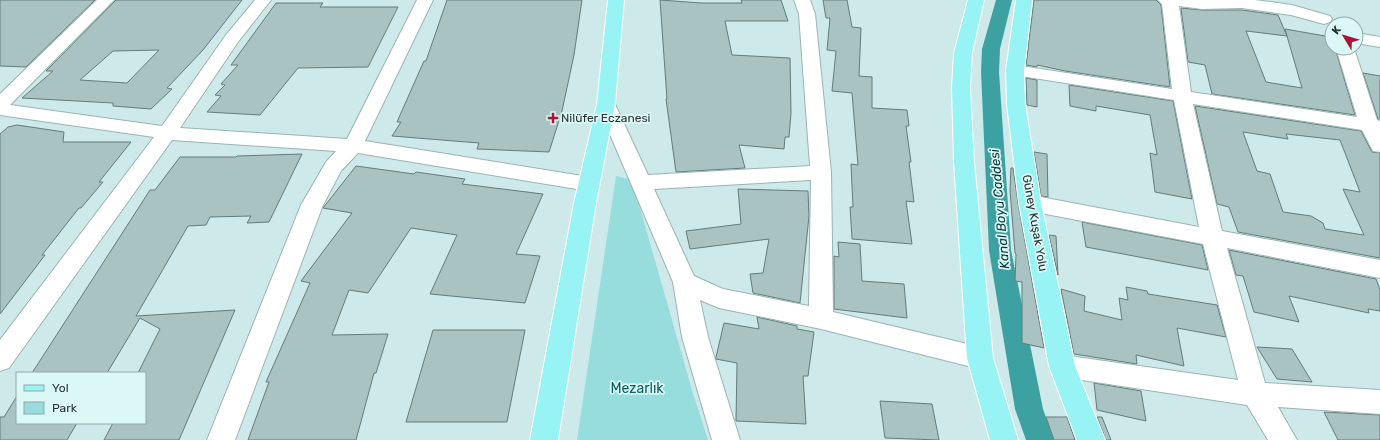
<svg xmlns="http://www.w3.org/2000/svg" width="1380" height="440" font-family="Rubik,sans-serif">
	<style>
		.green { fill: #98dddd }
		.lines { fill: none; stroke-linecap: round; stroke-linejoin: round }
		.canal { fill: #3da1a2; fill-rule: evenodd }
		.building { fill: #a9c3c3; stroke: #627b7b; fill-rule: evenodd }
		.minor-casing { stroke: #9ab4b4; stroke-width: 2 }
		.major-casing { stroke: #fff; stroke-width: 2 }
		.minor { fill: #fff; fill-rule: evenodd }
		.major { fill: #98f4f4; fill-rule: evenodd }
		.poi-dot { fill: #ab1539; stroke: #dbf7f6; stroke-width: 1.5 }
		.labels { text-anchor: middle; stroke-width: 3.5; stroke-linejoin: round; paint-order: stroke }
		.poi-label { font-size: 12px; fill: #263131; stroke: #dbf7f6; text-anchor: start }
		.street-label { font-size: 12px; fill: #263131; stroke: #dbf7f6 }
		.water-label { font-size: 13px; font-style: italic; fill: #013334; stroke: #dbf7f6 }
		.near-park-label { font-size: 14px; fill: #0b6161; stroke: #dbf7f6 }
	</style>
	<rect width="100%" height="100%" fill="#cee9e9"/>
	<!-- green -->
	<path class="green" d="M616,176l16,4 60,210 16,50h-131z"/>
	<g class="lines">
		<!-- canal -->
		<path class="canal" d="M996,0h16l-12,49 -1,23 12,178 32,159 11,31h-28l-11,-31 -26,-159 -8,-178 1,-23z"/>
	</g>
	<!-- building -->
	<path class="building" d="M0,0h95l-69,67 -26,-1z
		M116,0h126l-39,50 -36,38 5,1 -21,20 -38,-3v-3l-91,-5 31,-27h-7zM159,50l-32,33 -47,-3 33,-29z
		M447,0h135l-8,55 -12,56 -13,41 -72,-3 2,-6 -87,-7 9,-14h-4l27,-61h2z
		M660,0l41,3h41l-1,-3h40l7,21h-63l7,34 58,3 1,55 -2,24h-4l-1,12 -45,-4 6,23 -69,4 -10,-73h1z
		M823,0h24l5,27 9,1 -2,48 13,1v31l35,2 2,16h-3l5,36h-2l5,40 -8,-1 6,43 -60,-5 -2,-32h3l-2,-43 7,1 -6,-72 -20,-2 4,-40 -9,-1 3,-32h-4z
		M1034,0h122l5,5 9,82 -105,-16 -28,-6v2l-11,-2z
		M276,3h47l-3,4h78l-30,60 -70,1 -38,47 -53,-3 14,-16 -6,-1 10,-10 -4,-1 17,-19h-7z
		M1181,8l21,2h40l36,5 9,21 -2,-7 46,8 1,11h3l20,67 -143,-21 -7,-29 -17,-3zM1246,31l41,5 15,52 -36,-6z
		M1363,73l17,3v43h-2z
		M1026,78l11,2v27l-10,-2z
		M1069,85l104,16 19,98 -37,-7 -5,-39 7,2 -7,-40 -54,-9v5l-26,-5z
		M1195,106l166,25 11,21 8,1v105l-142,-26 -9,-25 -12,-3zM1243,132l45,7 -2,-5 54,6 20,52 -17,-3 21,46 -39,-6 -2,-6 -12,-7 -28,-4 -13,-38 -13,-3z
		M17,125l47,7 -1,10h68l-32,40h4l-22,26h-2l-37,47h3l-45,59v-180l8,-7z
		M1034,152l13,2 1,43 -7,-1z
		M302,154l-33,68 -22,1 4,-7 -41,1 -4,8 -18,1 -52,90 99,-6 -56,130h-75l9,-17h32v-50h-7l22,-44 -20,-11 -33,55h-75l118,-183h5l25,-33h56l1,-1z
		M356,166l58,8 2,-2 49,7 -3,5 81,10 -27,60 24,2 -15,47 -95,-9 27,-59 -46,-7 -43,65 -19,-3 -17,45 56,-1 -12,39h-2l-18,67h-108l21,-58h-3l44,-99 -9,-2 51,-68 -29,-5z
		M1011,168h2l5,35 26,145 -22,-5v-61l-7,-1 1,-27 -1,-1 -5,-63z
		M738,189l70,2 1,25 -9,87 -47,-10 -3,-19 13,-1 6,-34 -79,10 -4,-18 55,-7z
		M1082,222l120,23 6,25 -122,-23z
		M1049,235l7,1 2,39z
		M838,242l22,2 2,37 42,3 3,34 -73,-9v-53l5,1z
		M1229,250l147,29 4,11v21l-12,-2 1,4 -80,-17 10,26 -45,-10 -11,-36 -7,-1z
		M1126,287l21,4 1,3 69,11 9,32 -49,-9 7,38 -48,-11 1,9 -63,-10 -13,-65 24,7 -1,15 38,9 -3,-22 9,2z
		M757,317l40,9v3l17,3 -6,44h-5l3,48 -70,-3 1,-58 -21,-4v-2l8,-34 35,6z
		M433,330h92l-18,92h-101z
		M1257,347l35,2 20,33 -35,-3z
		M1094,383l47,8 5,30 -49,-11z
		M17,396v27h60l-10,17h-67v-23h4z
		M880,401l52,3 7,36 -54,-2z
		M1324,412l56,3v25h-42z
		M1046,417h21l8,23h-21z
		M1097,417h5l9,23h-5z"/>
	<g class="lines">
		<!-- minor casing -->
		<g class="minor-casing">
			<path id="minor" d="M97,0h17l-104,105 152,21 64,-91 29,-35h16l-33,42 -58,86 167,11 70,-139h16l-68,141 224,36 7,2 3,5 -3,5 -7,2 -231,-38 -17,18 -18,34 -88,235h-28l94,-235 25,-43 10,-11 -164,-11 -163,228 -9,3v-31l154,-203 -154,-22v-21z
				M794,0h16l5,14 16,158 2,140 147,35 9,3 4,8 -4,8 -9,3 -159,-40 -102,-21 -19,-8 8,37 32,103h-28l-30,-103 -9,-55 -76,-178 2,-4 7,-2 7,2 35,75 162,-9 -11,-152zM811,180l-2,126 -86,-17 -29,-13 -40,-87z
				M1158,0h97l37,5 38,11 2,3 -2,3 -6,2 -33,-9 -49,-7 -40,1 -23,-3 12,86 166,25 -21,-69h18l23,72 3,1v31l-7,-1 -11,-21 -169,-26 29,127 158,29v18l-153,-30 38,135 115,7v24l-102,-7 19,33h-29l-21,-35 -185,-28 -9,-3 -4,-8 4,-8 9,-3 176,25 -35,-136 -173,-33 -8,-3 -3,-5 3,-5 8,-3 169,32 -25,-127 -159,-25 -6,-1 -3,-4 3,-4 6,-1 157,24 -10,-85z
				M1356,33l24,4v10l-24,-4z"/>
		</g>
		<!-- major casing -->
		<g class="major-casing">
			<path id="major" d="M608,0h16l-9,104 -19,99 -38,237h-28l44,-237 23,-99z
				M968,0h16l-12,53 -2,35 4,74 19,196 25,82h-28l-23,-82 -13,-196 -2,-74 2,-35z
				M1016,0h16l-8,70 1,34 16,99 34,163 30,74h-28l-28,-74 -30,-163 -12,-99 -1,-34z"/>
		</g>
		<!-- minor -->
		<use href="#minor" class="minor"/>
		<!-- major -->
		<use href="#major" class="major"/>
	</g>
	<!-- markers -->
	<path class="poi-dot" d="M551 112h4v4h4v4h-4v4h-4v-4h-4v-4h4z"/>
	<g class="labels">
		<!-- poi labels -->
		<g class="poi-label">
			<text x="561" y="122">Nilüfer Eczanesi</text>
		</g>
		<!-- street labels -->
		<g class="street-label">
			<text transform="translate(1035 223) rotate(80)" y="4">Güney Kuşak Yolu</text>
		</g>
		<!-- water labels -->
		<g class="water-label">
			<text transform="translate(999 209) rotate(-95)" y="5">Kanal Boyu Caddesi</text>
		</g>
		<!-- near-park labels -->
		<g class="near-park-label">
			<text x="637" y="393">Mezarlık</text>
		</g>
	</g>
	<!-- legend -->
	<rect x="16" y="372" width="130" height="52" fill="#dbf7f6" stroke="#93a8a7"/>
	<rect x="24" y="385" width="20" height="6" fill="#98f4f4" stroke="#93a8a7"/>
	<text x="52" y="392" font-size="12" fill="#263131">Yol</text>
	<rect x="24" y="402" width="20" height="12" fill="#98dddd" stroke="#93a8a7"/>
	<text x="52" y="412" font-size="12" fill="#263131">Park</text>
	<!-- north arrow -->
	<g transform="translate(1344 36) rotate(308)"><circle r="19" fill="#dbf7f6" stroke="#93a8a7"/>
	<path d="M0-3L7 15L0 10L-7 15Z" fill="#ab1539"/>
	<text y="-6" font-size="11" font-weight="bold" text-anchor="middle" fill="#263131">K</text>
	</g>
</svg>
